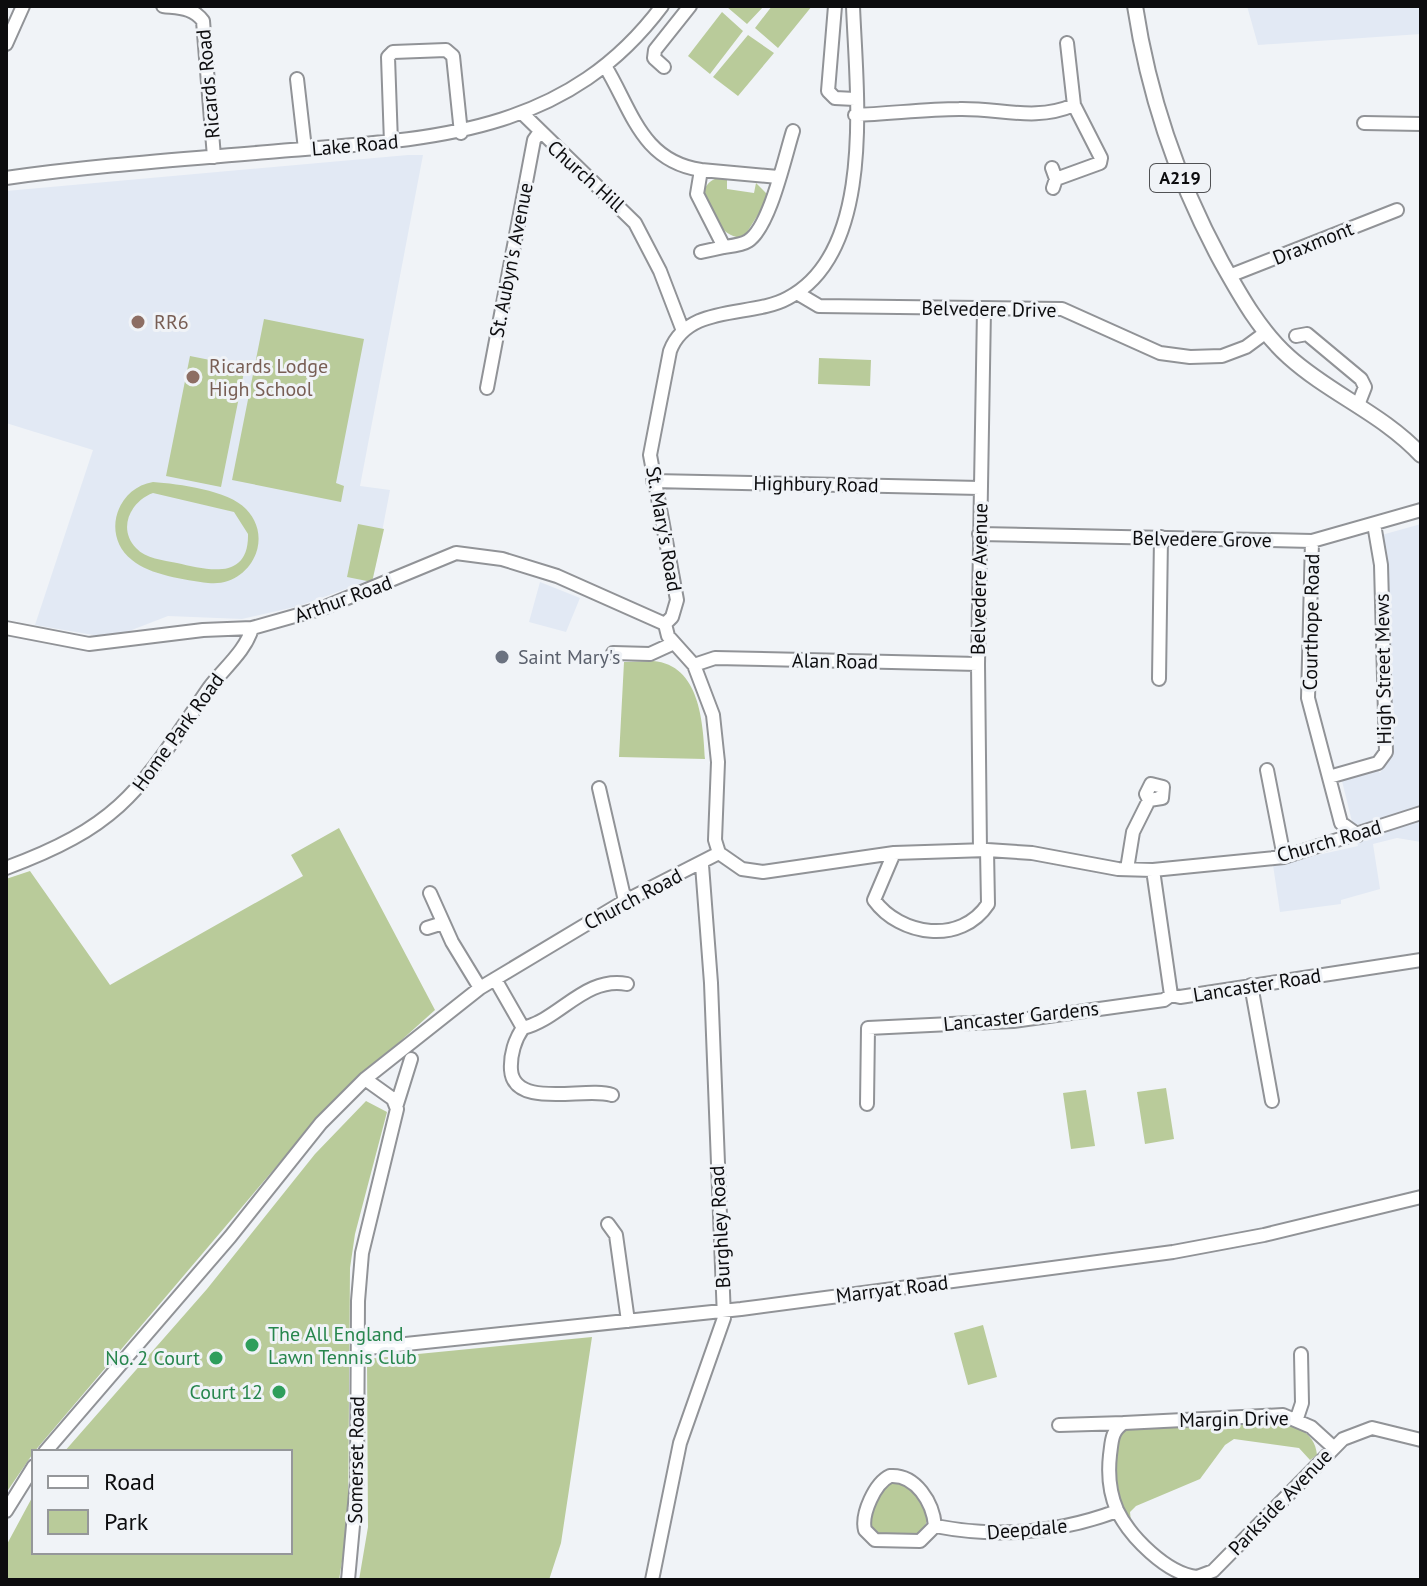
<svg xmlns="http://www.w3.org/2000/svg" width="1427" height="1586" font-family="'PT Sans',sans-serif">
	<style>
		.built { fill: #e2e9f4 }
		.green { fill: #b9cb9a; fill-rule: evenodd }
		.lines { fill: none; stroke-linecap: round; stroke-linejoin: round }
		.minor-casing { stroke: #919397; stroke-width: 16 }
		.major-casing { stroke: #919397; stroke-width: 18 }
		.minor { stroke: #fff; stroke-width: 12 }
		.major { stroke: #fff; stroke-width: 14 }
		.education-dot { fill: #8d6e63; stroke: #f0f3f7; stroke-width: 3 }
		.worship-dot { fill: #6b7280; stroke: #f0f3f7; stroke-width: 3 }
		.leisure-dot { fill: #2e9e5b; stroke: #f0f3f7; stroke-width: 3 }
		.labels { text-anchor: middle; stroke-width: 6; stroke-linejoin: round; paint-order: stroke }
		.shield { fill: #f0f3f7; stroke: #505154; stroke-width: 2 }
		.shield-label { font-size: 18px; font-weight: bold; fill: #0c0c0e }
		.street-label { font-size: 20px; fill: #0c0c0e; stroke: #f0f3f7 }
		.education-label { font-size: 20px; fill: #785e54; stroke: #f0f3f7; text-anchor: start }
		.worship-label { font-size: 20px; fill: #5b616d; stroke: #f0f3f7; text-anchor: start }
		.leisure-label { font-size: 20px; fill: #27864d; stroke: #f0f3f7; text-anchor: end }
	</style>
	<rect width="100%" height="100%" fill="#f0f3f7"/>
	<!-- built -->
	<path class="built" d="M1247,6h174v28l-163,11z
		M408,155h15l-63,331 30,4 -17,89 -74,27 -57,13 -74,-3 -57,22 -76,-13 58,-175 -87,-27v-232z
		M1421,524v318l-24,-4 -24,6 7,45 -39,11v4l-61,8 -7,-47 85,-19 -17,-69 35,-9 4,5 13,-23 -9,-195 -6,-19z
		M540,582l40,16 -14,34 -37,-10z"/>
	<!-- green -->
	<path class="green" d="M764,6l-17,18 -20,-17 1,-1z
		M772,6h40l-34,42 -23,-20z
		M722,12l21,19 -33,43 -22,-18z
		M748,35l26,18 -36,43 -25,-19z
		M727,177v12l27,4 2,-10 11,11 -3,11 -20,32c-24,3 -31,-26 -41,-44 5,-13 11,-15 24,-16z
		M264,319l100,20 -28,144 8,3 -3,16 -109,-22z
		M190,356l55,11 -24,120 -55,-11z
		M819,358l52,2 -1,26 -52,-2z
		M153,482c26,2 75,8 93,27 30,31 2,79 -38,74 -23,-3 -58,-8 -76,-23 -31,-24 -16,-72 21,-78zM153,493l81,19 14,22c1,47 -41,36 -71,29 -14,-3 -31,-4 -41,-15 -19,-20 -5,-47 17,-55z
		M358,524l26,5 -12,53 -25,-5z
		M653,661c47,4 50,61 52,98l-86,-2 5,-95z
		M339,828l96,182 -109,98 -292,344 -28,41v-614l24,-8 80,114 193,-109 -12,-21z
		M1166,1088l8,51 -29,5 -8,-52z
		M1086,1090l9,56 -24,3 -8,-56z
		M366,1101l21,11 -32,122 -5,34 -2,256 -9,56h-333v-34l28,-52v58h256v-100h-226l143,-163 108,-135z
		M983,1325l14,52 -29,8 -14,-52z
		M592,1337l-31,206 -12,37h-190l9,-53 -1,-168z
		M1268,1420c23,4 47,10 49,35l-7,5 -11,-12 -65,-9 -9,6 -25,34 -64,27 -6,6 1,10c-16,-22 -26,-73 -5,-95z
		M894,1481c18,6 29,19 35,36l-6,13 -11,9 -36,-3 -8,-15 14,-32z"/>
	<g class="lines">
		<!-- minor casing -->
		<g class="minor-casing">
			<path id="minor" d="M163,6c15,2 30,1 40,15l11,136
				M835,6l-7,85 7,7 20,1
				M6,44l17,-38
				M605,66c27,44 36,95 96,104
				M664,67l-10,-9 1,-8 35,-44
				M297,79l8,70
				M522,113l113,110 25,48 23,60
				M855,115c34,-1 70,-6 104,-6 42,-1 75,13 115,-4
				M1364,123l57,1
				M391,143l-3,-86 5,-5 53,-2 7,6 8,77
				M1052,168l4,11 -3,9
				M778,177l-77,-7 -4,24 27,53c7,-1 18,-2 24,-6 22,-14 37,-85 45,-110
				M6,178c90,-13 182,-19 273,-27 148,-12 285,-14 383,-145
				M1056,179l44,-16 1,-5 -27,-53 -7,-62
				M701,252l23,-5
				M1229,276l168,-66
				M797,293l22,13 243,3 98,44 30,4 32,-1 24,-9 19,-14
				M1296,336l11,-2 54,45 4,8 -7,18
				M487,388l47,-248 5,-7
				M653,481l327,7
				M979,534l333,7 109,-31
				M1312,541l-4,157 33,125 17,12
				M665,624l7,-7 5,-17 -27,-145 20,-104c18,-48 82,-33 118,-53 89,-47 68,-209 65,-292
				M665,624l3,12 26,29 19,50 5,47 -3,78 4,13
				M6,628l83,16 114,-14 49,-2 71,-20 133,-55 46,6 55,17 108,48
				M613,653l37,1 24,-11
				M694,665l21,-7 263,6
				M1159,679l2,-142
				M1267,770l17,87
				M1329,777l49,-14 8,-11 -5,-187 -7,-41
				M599,788l26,113
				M980,850l-2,-186 6,-355
				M719,853l23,16 21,3 131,-19 93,-3 45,3 86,16 35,1 131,-13 137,-44
				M894,853l-20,47c26,36 87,45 114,4l-1,-54
				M6,868c119,-44 135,-81 203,-180 14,-19 37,-37 43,-60
				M1127,869l6,-37 16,-32 13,-2 1,-11 -12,-3 -5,10 3,6
				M1153,870l18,125
				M430,893l22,49 28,46
				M427,928l16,-5
				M495,979l28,49c-8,11 -13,27 -12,42 3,40 76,16 101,25
				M1251,985l21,116
				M1171,995l9,2 241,-37
				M523,1028c37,-9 62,-52 104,-44
				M397,1104l14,-45
				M867,1104l1,-76 145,-7 151,-21 7,-5
				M608,1224l8,11 12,86
				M358,1349l383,-40 432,-57 91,-17 157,-38
				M1297,1418l5,-15 -1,-49
				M1059,1425l65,-2
				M1333,1447l-22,-20 -28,-12 -159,8c-13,8 -12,18 -14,32 -2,18 0,39 7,55 13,27 50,64 80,67l16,-6 130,-132 29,-11 49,12
				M45,1452l185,-215 91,-114 44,-44 115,-91 145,-87 94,-48
				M890,1476c26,-2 43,27 45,50l-15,15 -45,-1 -10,-10c-4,-16 10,-47 25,-54z
				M6,1511l28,-45
				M935,1526c62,12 123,7 182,-15
				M348,1580l9,-98 1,-181 4,-48 35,-144 -4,-10 -28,-20
				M652,1580l28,-137 44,-125 -13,-335 -9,-118"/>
		</g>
		<!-- major casing -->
		<g class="major-casing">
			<path id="major" d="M1135,6c14,92 43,176 87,257 19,34 38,68 67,94 41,37 94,57 132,98"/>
		</g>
		<!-- minor -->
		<use href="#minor" class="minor"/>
		<!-- major -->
		<use href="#major" class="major"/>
	</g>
	<!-- markers -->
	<g class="education-dot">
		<circle cx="138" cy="322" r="8"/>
		<circle cx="193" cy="377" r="8"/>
	</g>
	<circle class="worship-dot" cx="502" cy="657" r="8"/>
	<g class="leisure-dot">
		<circle cx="252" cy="1345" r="8"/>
		<circle cx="216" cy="1358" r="8"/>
		<circle cx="279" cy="1392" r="8"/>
	</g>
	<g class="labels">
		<!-- shield labels -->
		<rect class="shield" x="1150" y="164" width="60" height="28" rx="6"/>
		<g class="shield-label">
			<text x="1180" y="184">A219</text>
		</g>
		<!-- street labels -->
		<g class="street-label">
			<text transform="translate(208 84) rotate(-95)" y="7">Ricards Road</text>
			<text transform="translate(355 145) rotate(-5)" y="7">Lake Road</text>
			<text transform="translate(586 176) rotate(42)" y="7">Church Hill</text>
			<text transform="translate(1313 243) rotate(-22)" y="7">Draxmont</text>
			<text transform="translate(511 260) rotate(-79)" y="7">St. Aubyn's Avenue</text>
			<text transform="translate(989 309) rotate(1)" y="7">Belvedere Drive</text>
			<text transform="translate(816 484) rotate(1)" y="7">Highbury Road</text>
			<text transform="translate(664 529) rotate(80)" y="7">St. Mary's Road</text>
			<text transform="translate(1202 539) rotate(1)" y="7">Belvedere Grove</text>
			<text transform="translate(979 579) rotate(-89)" y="7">Belvedere Avenue</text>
			<text transform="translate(343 599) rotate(-20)" y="7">Arthur Road</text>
			<text transform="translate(1311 622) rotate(-89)" y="7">Courthope Road</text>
			<text transform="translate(835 661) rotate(1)" y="7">Alan Road</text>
			<text transform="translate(1383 669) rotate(-91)" y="7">High Street Mews</text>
			<text transform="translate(178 732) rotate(-54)" y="7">Home Park Road</text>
			<text transform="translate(1329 841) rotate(-16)" y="7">Church Road</text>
			<text transform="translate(633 899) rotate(-28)" y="7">Church Road</text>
			<text transform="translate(1257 985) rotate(-9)" y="7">Lancaster Road</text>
			<text transform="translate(1021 1016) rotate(-6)" y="7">Lancaster Gardens</text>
			<text transform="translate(720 1227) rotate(-93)" y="7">Burghley Road</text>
			<text transform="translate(892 1289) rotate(-7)" y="7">Marryat Road</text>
			<text transform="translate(1234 1419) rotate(-1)" y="7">Margin Drive</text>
			<text transform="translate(356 1460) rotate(-89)" y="7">Somerset Road</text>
			<text transform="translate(1280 1502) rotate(-46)" y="7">Parkside Avenue</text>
			<text transform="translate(1027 1529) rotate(-5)" y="7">Deepdale</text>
		</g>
		<!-- education labels -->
		<g class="education-label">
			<text x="154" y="329">RR6</text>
			<text x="209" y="373">Ricards Lodge<tspan x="209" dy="23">High School</tspan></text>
		</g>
		<!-- worship labels -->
		<g class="worship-label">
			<text x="518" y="664">Saint Mary's</text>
		</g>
		<!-- leisure labels -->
		<g class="leisure-label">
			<text x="268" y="1341" text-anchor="start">The All England<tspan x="268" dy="23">Lawn Tennis Club</tspan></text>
			<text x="200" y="1365">No. 2 Court</text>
			<text x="263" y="1399">Court 12</text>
		</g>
	</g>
	<!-- border -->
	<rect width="1427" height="1586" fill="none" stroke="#0c0c0e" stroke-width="16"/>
	<!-- legend -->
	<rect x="32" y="1450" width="260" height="104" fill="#f0f3f7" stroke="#95979a" stroke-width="2"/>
	<rect x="48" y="1476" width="40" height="12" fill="#ffffff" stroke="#95979a" stroke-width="2"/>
	<text x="104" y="1490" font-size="24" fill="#0c0c0e">Road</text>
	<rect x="48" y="1510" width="40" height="24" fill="#b9cb9a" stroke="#95979a" stroke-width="2"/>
	<text x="104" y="1530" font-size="24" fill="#0c0c0e">Park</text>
</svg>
